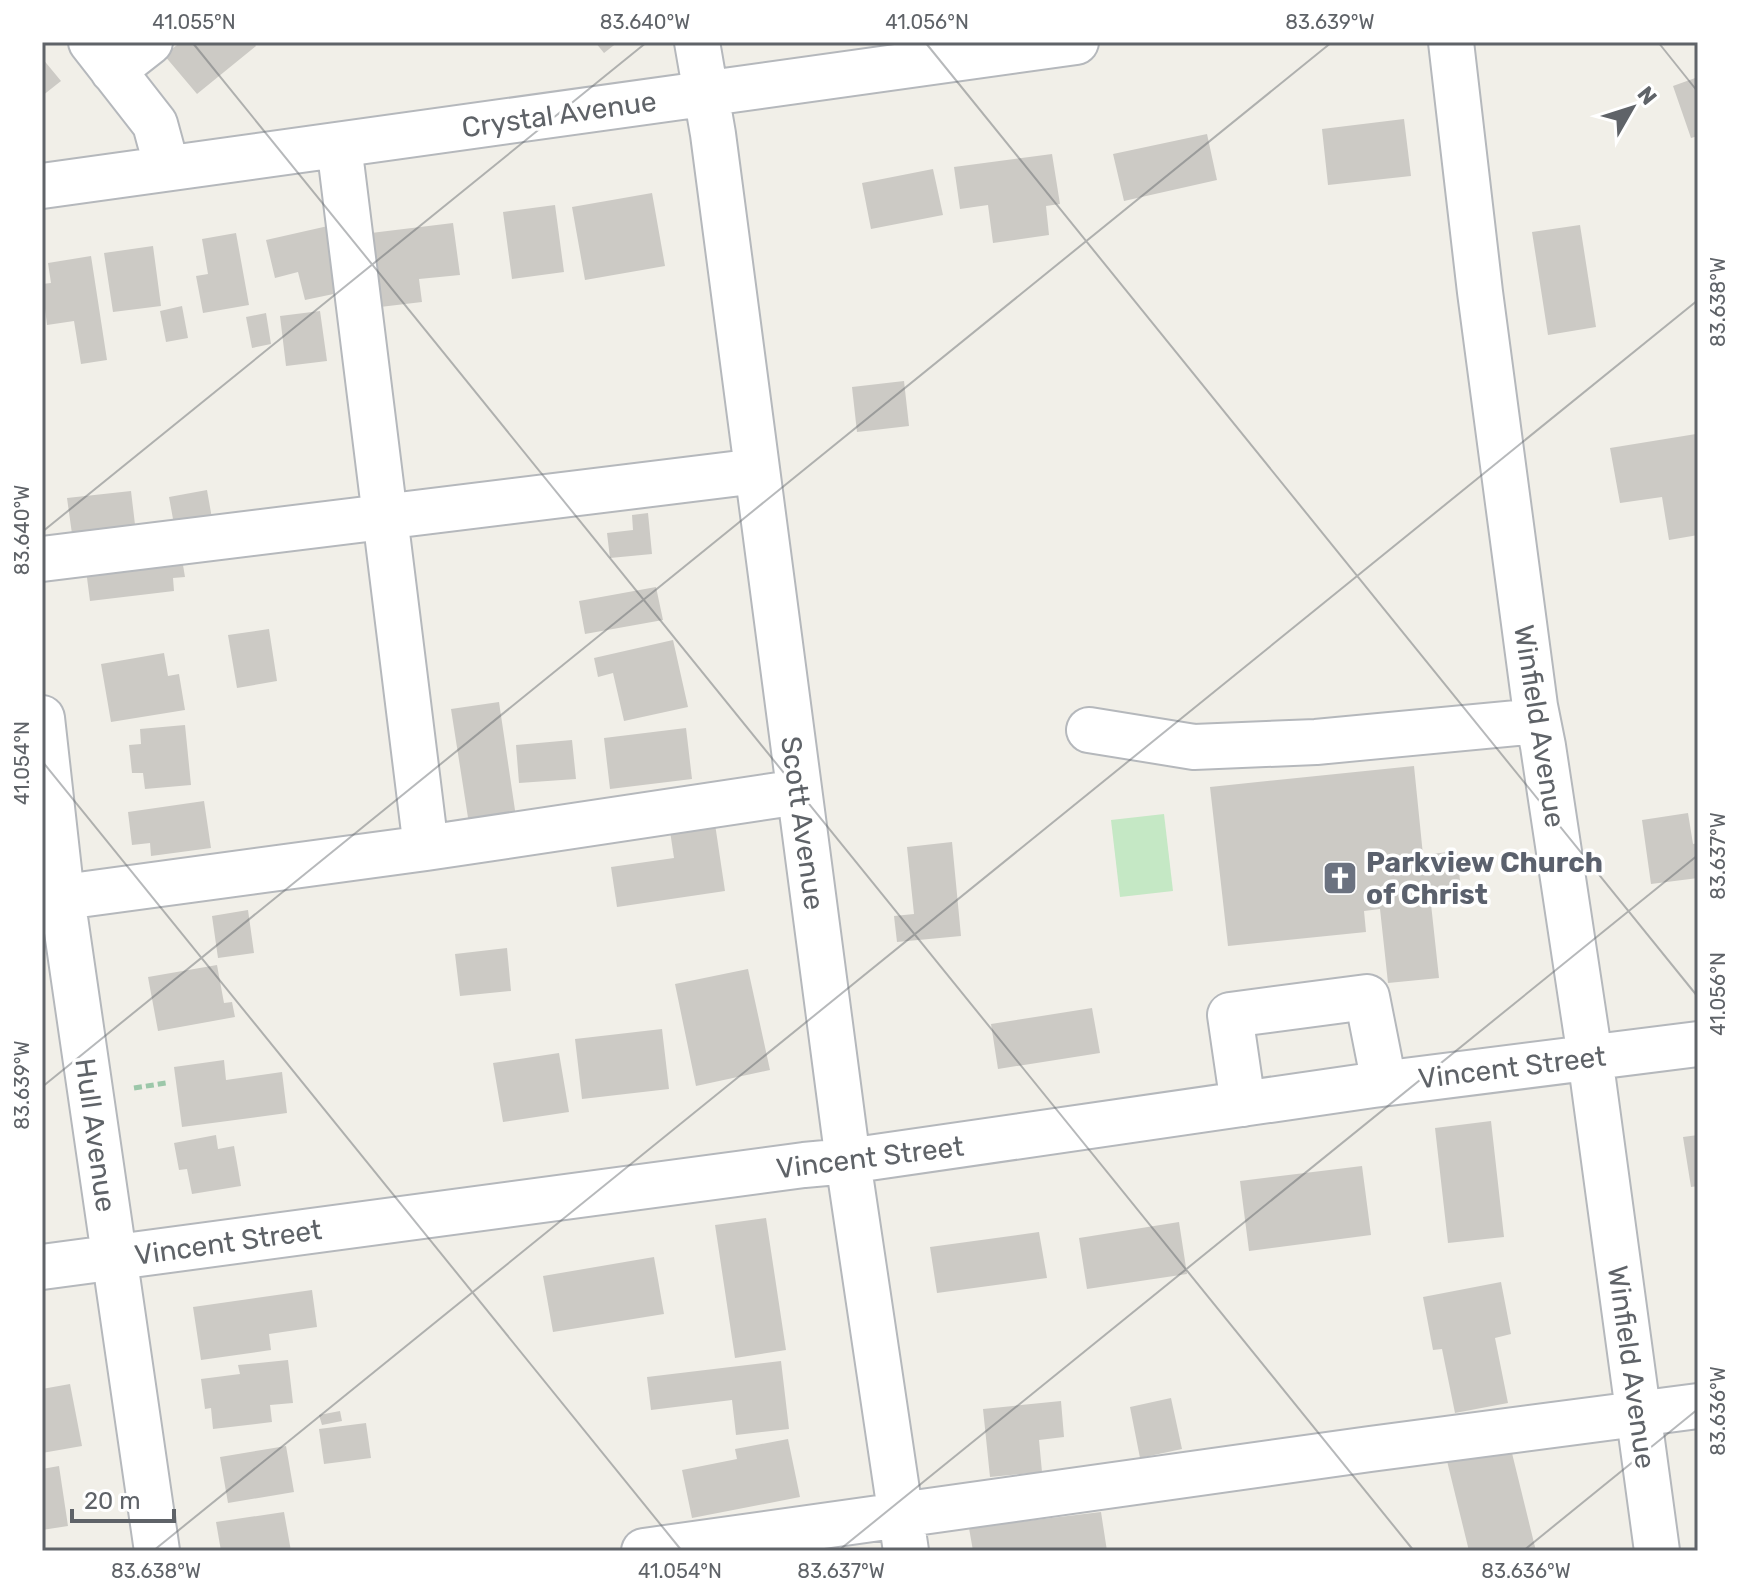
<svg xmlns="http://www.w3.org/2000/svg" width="1740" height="1593" font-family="Rubik,sans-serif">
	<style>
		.green { fill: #c5e8c5 }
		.building { fill: #cccac5 }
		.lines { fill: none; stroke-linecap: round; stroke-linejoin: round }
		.minor-casing { stroke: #b5b8bc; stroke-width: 48 }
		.path { stroke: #9cc7a9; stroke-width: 5; stroke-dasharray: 8 4; stroke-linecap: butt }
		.minor { stroke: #fff; stroke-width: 44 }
		.ticks { fill: none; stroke: #5f6368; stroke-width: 2; stroke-opacity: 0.45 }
		.labels { text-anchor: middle; stroke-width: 7; stroke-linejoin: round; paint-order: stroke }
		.street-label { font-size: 28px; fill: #5f6368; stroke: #fff }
		.worship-label { font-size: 28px; font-weight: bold; fill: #5b616d; stroke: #fff; text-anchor: start }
		.neatline { fill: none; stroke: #5f6368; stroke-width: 3 }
		.ticks-label { font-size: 20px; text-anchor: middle; fill: #5f6368 }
	</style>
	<rect width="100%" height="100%" fill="#f1efe8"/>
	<!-- green -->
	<path class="green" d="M1164,814l9,77 -53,6 -9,-77z"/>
	<!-- building -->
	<path class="building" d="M181,42h72l3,4 -59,48 -33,-39z
		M595,42h23l-14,11z
		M42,58l19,23 -19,15z
		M1698,77v59l-7,2 -18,-52z
		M1404,119l7,57 -83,9 -6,-56z
		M1207,134l10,46 -93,21 -11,-47z
		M1052,154l8,50 -14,2 3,29 -56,8 -5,-38 -28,4 -6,-42z
		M933,169l10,46 -72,14 -9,-46z
		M652,193l13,73 -80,14 -13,-73z
		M555,205l9,67 -52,7 -9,-67z
		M453,223l7,52 -41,4 3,23 -42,5 -9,-74z
		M1580,225l16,102 -48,8 -16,-103z
		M328,226l15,66 -38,8 -7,-28 -23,6 -9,-38z
		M236,233l13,72 -46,8 -7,-37 12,-2 -6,-35z
		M153,246l8,60 -48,6 -9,-59z
		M91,256l16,104 -26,4 -7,-43 -27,4 -5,-41 9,-1 -3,-20z
		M182,306l6,32 -22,4 -6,-31z
		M320,311l7,50 -41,5 -6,-50z
		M266,313l5,31 -19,4 -6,-31z
		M904,381l5,45 -52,6 -5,-45z
		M1696,434l2,15v86l-29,5 -7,-43 -42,6 -10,-55z
		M207,490l6,34 -38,6 -6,-33z
		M131,491l5,42 -63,8 -6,-43z
		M648,513l4,41 -42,4 -3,-25 26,-3 -1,-15z
		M182,559l3,18 -12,1 1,13 -84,10 -4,-31z
		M656,587l7,33 -78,14 -6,-33z
		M269,629l8,52 -40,7 -9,-53z
		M673,640l15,67 -64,14 -11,-48 -15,4 -4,-19z
		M164,653l4,23 11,-2 6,36 -74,12 -10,-58z
		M499,702l17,115 -47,7 -18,-115z
		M185,725l6,60 -46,4 -2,-16h-11l-3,-28 12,-1 -1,-15z
		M686,728l6,51 -82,10 -6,-51z
		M572,740l4,39 -57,4 -3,-38z
		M1414,766l9,89 34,-4 5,50 -31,3 8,74 -51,5 -8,-74 -16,2 2,21 -138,14 -18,-159z
		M204,801l7,47 -60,8 -1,-13 -18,2 -4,-33z
		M1688,813l5,31 5,-1v35l-47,6 -9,-64z
		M715,824l10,67 -108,16 -6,-40 63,-9 -4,-27z
		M952,842l9,94 -64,6 -3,-26 20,-2 -7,-67z
		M248,910l6,43 -36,5 -6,-42z
		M507,948l4,43 -51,5 -5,-42z
		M217,965l7,38 8,-1 3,15 -77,14 -10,-54z
		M748,969l22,101 -74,16 -21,-102z
		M1092,1008l8,45 -102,16 -7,-45z
		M662,1029l7,60 -87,10 -7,-60z
		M559,1053l10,59 -66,10 -10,-59z
		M224,1060l2,20 56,-8 5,41 -105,14 -8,-60z
		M1491,1121l13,116 -56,6 -13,-115z
		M216,1135l2,14 16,-3 7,40 -49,8 -5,-25 -8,1 -5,-27z
		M1698,1135v51l-7,1 -8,-50z
		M1362,1166l9,69 -122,16 -9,-70z
		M766,1218l20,132 -51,8 -20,-133z
		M1179,1222l8,52 -100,15 -8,-51z
		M1039,1232l8,46 -110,15 -7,-46z
		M654,1257l10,57 -111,18 -10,-56z
		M1501,1282l10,52 -16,4 13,65 -53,10 -13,-64 -9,1 -10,-53z
		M312,1290l5,37 -48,7 2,16 -70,10 -8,-53z
		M288,1360l5,43 -23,2 2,17 -59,7 -2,-21 -6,1 -4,-30 39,-5 -2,-9z
		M781,1361l8,68 -53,6 -4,-35 -81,10 -4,-33z
		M70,1384l12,62 -40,7v-64z
		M1171,1398l11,51 -42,9 -10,-51z
		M1061,1401l3,36 -25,3 3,32 -52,5 -7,-68z
		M340,1411l2,10 -20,4 -3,-10z
		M366,1423l5,35 -47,6 -5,-35z
		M788,1439l12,58 -108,21 -10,-48 55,-11 -2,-10z
		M1510,1445l26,106h-67l-22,-90z
		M286,1446l8,46 -66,11 -8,-46z
		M59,1466l9,60 -26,4v-61z
		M284,1512l7,39h-70l-5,-29z
		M1101,1512l6,39h-134l-4,-23z"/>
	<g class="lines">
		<!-- minor casing -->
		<g class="minor-casing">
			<path id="minor" d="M91,42l64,82 12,44
				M697,42l16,92 135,1027 58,390
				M1451,42l29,250 55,414 8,40 47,311 67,494
				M113,71l37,-29
				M339,145l87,703
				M42,186l1034,-144
				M42,559l715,-88
				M42,718l20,179 95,654
				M1089,730l105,17 122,-5 222,-21
				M42,900l384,-52 373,-56
				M1243,1104l-13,-89 137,-18 17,86
				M42,1267l762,-102 44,-4 525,-76 325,-41
				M644,1551l726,-102 328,-43"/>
		</g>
		<!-- path -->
		<path class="path" d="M134,1088l32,-5"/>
		<!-- minor -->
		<use href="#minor" class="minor"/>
	</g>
	<!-- ticks -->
	<path class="ticks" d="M192,42l1222,1509M925,42l773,955M1658,42l40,50M42,532l605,-490M42,761l640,790M42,1087l1290,-1045M153,1551l1545,-1251M838,1551l860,-696M1523,1551l175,-142"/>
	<!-- icons -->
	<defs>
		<g id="church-square" transform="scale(1.8)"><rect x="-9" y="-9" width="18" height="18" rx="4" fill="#6b7280" stroke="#fff"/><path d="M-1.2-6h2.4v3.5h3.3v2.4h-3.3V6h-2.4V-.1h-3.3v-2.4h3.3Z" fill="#fff"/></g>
	</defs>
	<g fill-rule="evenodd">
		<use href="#church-square" x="1340" y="878"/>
	</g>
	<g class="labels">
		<!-- street labels -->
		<g class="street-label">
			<text transform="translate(559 114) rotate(-8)" y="10">Crystal Avenue</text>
			<text transform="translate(1540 726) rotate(81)" y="10">Winfield Avenue</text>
			<text transform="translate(803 823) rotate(82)" y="10">Scott Avenue</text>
			<text transform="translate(1512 1067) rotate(-7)" y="10">Vincent Street</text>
			<text transform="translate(96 1135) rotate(82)" y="10">Hull Avenue</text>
			<text transform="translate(870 1157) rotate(-7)" y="10">Vincent Street</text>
			<text transform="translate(228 1242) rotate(-8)" y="10">Vincent Street</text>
			<text transform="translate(1632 1367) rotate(82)" y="10">Winfield Avenue</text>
		</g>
		<!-- worship labels -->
		<g class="worship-label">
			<text x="1366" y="872">Parkview Church<tspan x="1366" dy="32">of Christ</tspan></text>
		</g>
	</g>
	<!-- border -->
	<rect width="1740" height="1593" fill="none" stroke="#ffffff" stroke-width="88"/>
	<!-- north arrow -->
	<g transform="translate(1632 108) rotate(51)" stroke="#ffffff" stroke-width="6" paint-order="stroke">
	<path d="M0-6L14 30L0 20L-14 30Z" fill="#5f6368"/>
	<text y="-12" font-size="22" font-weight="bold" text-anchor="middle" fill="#5f6368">N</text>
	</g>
	<!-- scale -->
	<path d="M72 1509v12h102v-12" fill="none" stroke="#5f6368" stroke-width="4"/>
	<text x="84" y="1509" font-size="24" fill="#5f6368" stroke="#ffffff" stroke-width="6" paint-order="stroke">20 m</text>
	<rect x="44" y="44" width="1652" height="1505" class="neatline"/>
	<g class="ticks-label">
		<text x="194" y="29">41.055°N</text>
		<text x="645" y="29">83.640°W</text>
		<text x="927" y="29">41.056°N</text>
		<text x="1330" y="29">83.639°W</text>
		<text transform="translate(1718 302) rotate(-90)" y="7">83.638°W</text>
		<text transform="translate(22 530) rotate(-90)" y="7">83.640°W</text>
		<text transform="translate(22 763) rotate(-90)" y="7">41.054°N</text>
		<text transform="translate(1718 856) rotate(-90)" y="7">83.637°W</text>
		<text transform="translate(1718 994) rotate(-90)" y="7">41.056°N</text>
		<text transform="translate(22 1085) rotate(-90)" y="7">83.639°W</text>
		<text transform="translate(1718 1411) rotate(-90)" y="7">83.636°W</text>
		<text x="156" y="1578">83.638°W</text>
		<text x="680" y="1578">41.054°N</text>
		<text x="841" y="1578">83.637°W</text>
		<text x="1526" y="1578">83.636°W</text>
	</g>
</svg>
